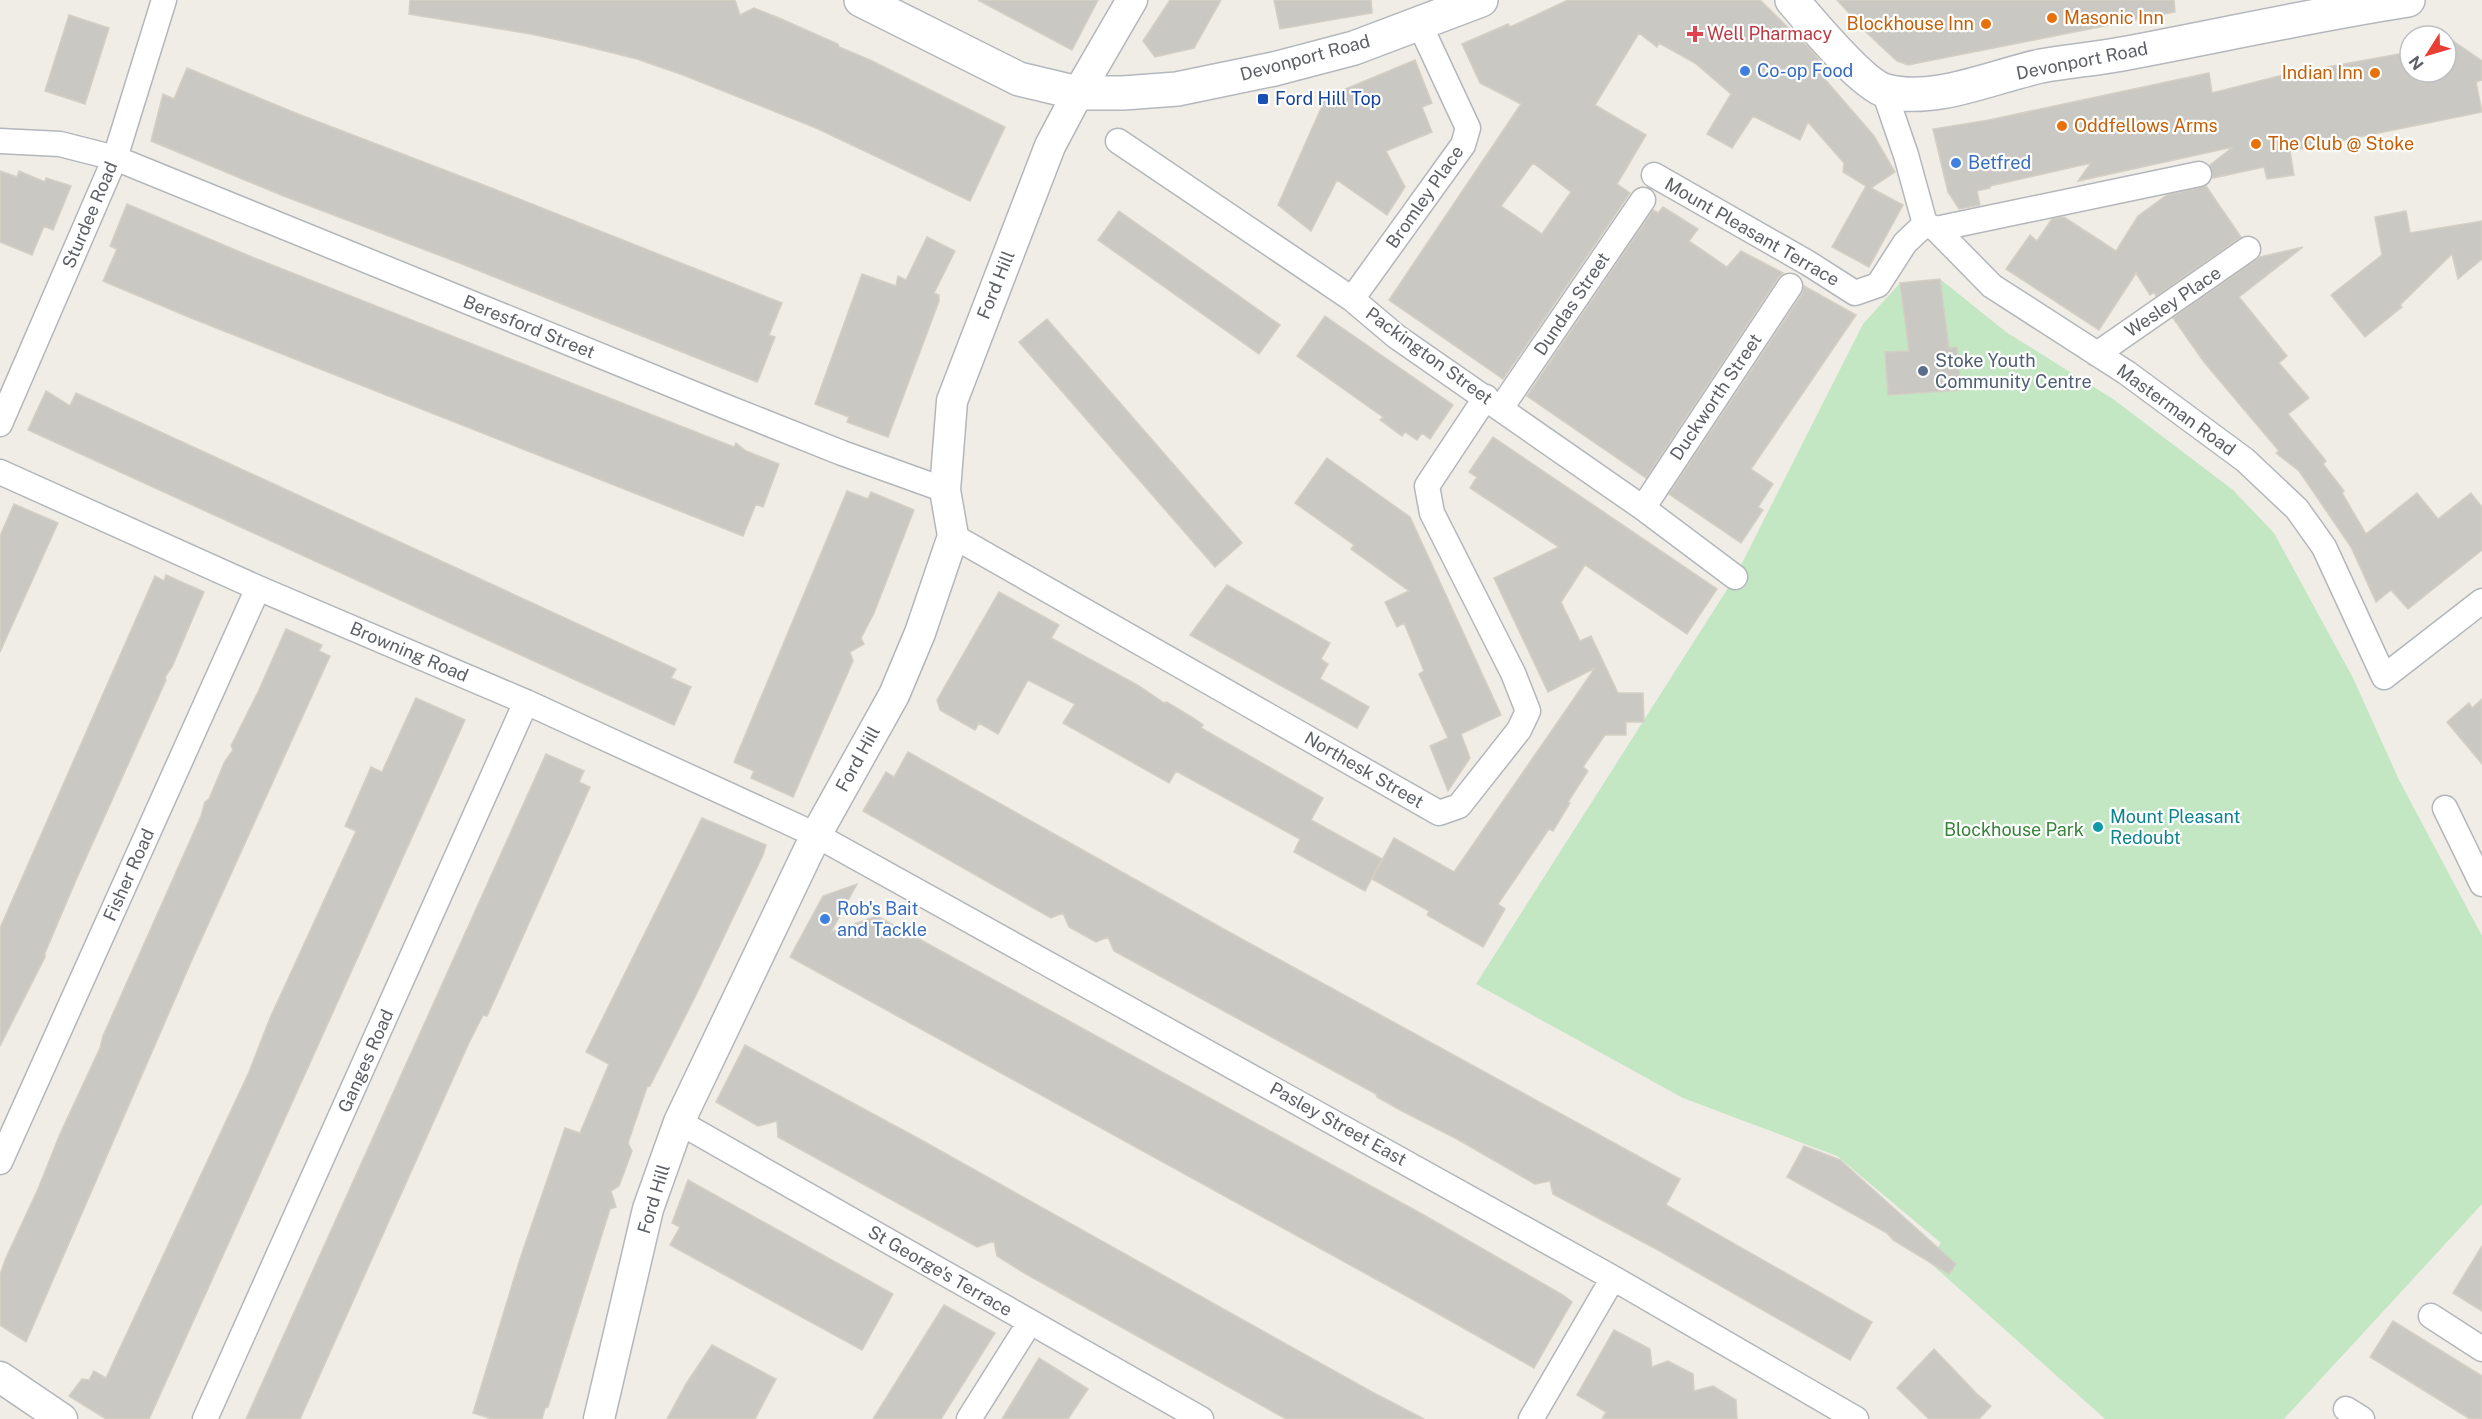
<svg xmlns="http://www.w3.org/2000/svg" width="2482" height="1419" font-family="'Public Sans',sans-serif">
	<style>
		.green { fill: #c3e6c3 }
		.building { fill: #cac8c3; stroke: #d4cfc4; stroke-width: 1.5; fill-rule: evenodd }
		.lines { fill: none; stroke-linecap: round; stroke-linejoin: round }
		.minor-casing { stroke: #b3b6ba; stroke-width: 27 }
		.tertiary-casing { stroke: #b3b6ba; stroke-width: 33 }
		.secondary-casing { stroke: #b4b8bd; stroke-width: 36 }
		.minor { stroke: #fff; stroke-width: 24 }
		.tertiary { stroke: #fff; stroke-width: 30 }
		.secondary { stroke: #fff; stroke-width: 33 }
		.food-dot { fill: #e8710a; stroke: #fff; stroke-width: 2 }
		.health-dot { fill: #e0444e; stroke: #fff; stroke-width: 2 }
		.shop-dot { fill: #3f7fe0; stroke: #fff; stroke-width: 2 }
		.transit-dot { fill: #1a4fb4; stroke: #fff; stroke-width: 2 }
		.service-dot { fill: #5c6f8a; stroke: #fff; stroke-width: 2 }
		.culture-dot { fill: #0f9aa8; stroke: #fff; stroke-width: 2 }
		.labels { text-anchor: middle; stroke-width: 4.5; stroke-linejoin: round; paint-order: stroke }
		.food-label { font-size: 18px; fill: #c56008; stroke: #fff; text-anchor: start }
		.health-label { font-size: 18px; fill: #be3a42; stroke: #fff; text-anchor: start }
		.street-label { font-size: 18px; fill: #5d6166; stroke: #fff }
		.shop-label { font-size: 18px; fill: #366cbe; stroke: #fff; text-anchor: start }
		.transit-label { font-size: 18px; fill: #164399; stroke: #fff; text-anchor: start }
		.service-label { font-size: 18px; fill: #4e5e75; stroke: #fff; text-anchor: start }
		.culture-label { font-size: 18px; fill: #0d838f; stroke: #fff; text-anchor: start }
		.park-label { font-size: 18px; fill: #368439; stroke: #fff }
	</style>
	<rect width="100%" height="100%" fill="#efede6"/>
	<!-- green -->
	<path class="green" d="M1940,279l66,53 107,67 120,91 41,43 79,145 46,102 83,156v268l-198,215h-179l-177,-158 13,-18 -104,-87 -154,-58 -207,-114 259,-407 128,-253 37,-41z"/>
	<!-- building -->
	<path class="building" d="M410,0h325l5,15 14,-7 25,10 59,26 1,3 31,13 135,67 -35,74 -154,-73 -133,-53 -46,-16 -56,-14 -50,-11 -122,-20z
		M978,0h120l-26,50z
		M1170,0h51l-27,48 -39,9 -12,-16z
		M1274,0h97l1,13 -92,16z
		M1568,0h192l51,50 18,22 -6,5 51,59 21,36 -24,16 32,17 -34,62 -37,-20 34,-61 -23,-14 1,-9 -36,-41 -8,18 -47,-24 -21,32 -25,-14 24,-40 -36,-31 -36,-20 -2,4 -18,-14 -44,72 51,30 -29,49 13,9 -127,186 -114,-79 132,-196 -41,-21 -18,-39 46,-20 2,3zM1533,163l38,29 -29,42 -41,-28z
		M1837,0h337l1,12 -267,53 -11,-4 -30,-28z
		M69,15l40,13 -24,76 -40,-13z
		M2446,36l36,25v19l-6,2 6,30 -192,39 4,24 -27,4 -3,-12 -51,11 -3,-13 23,-18 -155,34 13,-18 -101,23v2l-13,3 3,14 -21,4 -11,-17 -15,-63 56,-9 220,-47 3,20 71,-18 116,-21 11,-1v19h36z
		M1415,60l17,43 -10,4 10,25 -46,19 19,36 -18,28 -50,-35 -26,51 -33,-26 48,-108z
		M187,68l111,46 196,75 288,114 -13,32 6,2 -16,41 -2,4 -300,-120 -176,-67 -130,-54 12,-47 11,5z
		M0,171l17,6 2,-6 26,11 1,-4 25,8 -18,44 -9,-4 -12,29 -32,-13z
		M2206,186l35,51 -85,59 -2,-4 -4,3 -14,-22 -37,57 -93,-61 24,-34 7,6 15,-22 12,-2 52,34 22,-35 29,-21z
		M127,204l125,53 459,181 23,9 2,-4 10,8 33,13 -16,43 -7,-3 -13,32 -552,-218 -88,-37 14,-32 -7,-3z
		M1663,207l35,22 -9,12 38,26 14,-16 42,22 -5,5 -132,200 -119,-82 126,-186 5,3z
		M1119,211l161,114 -21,29 -161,-114z
		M2406,211l4,22 72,-12v38l-24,20 -6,-25 -52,51 2,2 -37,30 -34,-42 51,-40 -7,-38z
		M927,237l28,14 -21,42 5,2v6l-51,136 -41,-15 2,-5 -34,-13 47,-130 34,12 2,-10 8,4z
		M2303,247l-64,50 48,59 -8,7 30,35 -21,16 38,47 -3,3 21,27 -2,2 24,41 51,-41 21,26 33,-26 11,14v43l-74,59 -17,-19 -15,12 -25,-55 -52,-76 -23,-18 3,-2 -75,-89 -31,-44 87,-61z
		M1940,279l9,69 8,-1 4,43 -73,5 -3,-43 24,-1 -9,-68z
		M1804,286l52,29 -105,154 22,15 -15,23 5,3 -22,33 -72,-49 133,-200z
		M1325,316l128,89 -23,34 -8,-6 -5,7 -12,-8 -3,4 -22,-16 3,-3 -86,-61z
		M1047,319l195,224 -27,24 -196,-225z
		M46,391l24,15 6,-13 600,276 -5,9 20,9 -17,38 -646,-295z
		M1493,437l224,152 -30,45 -102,-69 -24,37 19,39 11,-5 27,57h25l1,29h-18v13h-21l-22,32 5,4 -20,31 2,1 -17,28 -4,-2 -51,75 7,5 -22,38 -56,-32 2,-4 -57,-32 22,-41 60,34 141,-204 -47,24 -54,-114 65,-31 -89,-59 7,-11 -8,-5z
		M1327,458l83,59 91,198 -40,19 9,24 -22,33 -18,-45 18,-8 -29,-64 5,-3 -20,-48 -7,4 -12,-25 24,-11 -58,-42 3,-4 -59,-42z
		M847,491l21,8 3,-7 43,18 -40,103 -13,25 3,6 -14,8 3,9 -60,136 -42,-19 3,-7 -20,-9z
		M14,504l44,19 -58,129v-116z
		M166,575l38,17 -32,75 -7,10 1,3 -90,200 -31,73v4l-45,89v-118l155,-352 9,5z
		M1227,585l103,58 -9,16 7,5 -8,15 49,28 -12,21 -167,-93z
		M999,592l60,33 -8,13 88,48 25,17 3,-1 28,17 8,6 -2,3 122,70 -12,22 71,39 -17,32 -71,-39 6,-13 -124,-68 -7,12 -106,-60 12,-19 -47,-24 -30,54 -19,-11 -4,7 -35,-20 -3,-10z
		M286,629l36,16 -3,6 11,5 -139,306 -165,380 -26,-17v-50l5,-15 33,-71 22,-55 40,-86 3,-12 98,-220 4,-14 4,-3 16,-38 8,-11 -2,-4 27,-54z
		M416,698l49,22 -316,699h-43l-37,-23 13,-17 7,1 5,-9 12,7 143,-306 21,-54 86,-187 -11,-5 26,-59 11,5z
		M2482,699v65l-35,-42 22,-19 3,5z
		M908,752l321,180 451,247 -14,26 206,117 -22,38 -192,-110 -105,-56 -3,-13 -15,3 -78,-45 -55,-28 -25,-14 -1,-3 -262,-143 -6,-14 -12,5 -27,-15 -6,-14 -12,5 -188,-107 23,-39 8,5z
		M546,754l38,17 -5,11 11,5 -92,205 -11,24 -4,-1 -15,30 -168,374h-54z
		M702,818l64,27 -3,10 -68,142 -45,89 -3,1 -19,56 4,8 -13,35 -8,5 5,16 -6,2 -62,198 -3,1 -3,11h-50l-19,-6 47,-154 45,-131 15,5 29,-69 -23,-12z
		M857,884l-26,48 46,-16 545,298 141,81 9,7 -38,66 -122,-69 -622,-342 33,-61z
		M745,1045l169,91 458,256 52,27h-138l-260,-145 -29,-18 -3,-15 -17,6 -199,-110 -1,-16 -19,5 -42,-24z
		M1804,1146l36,14 116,104 -7,10 -56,-34 -6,-7 -100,-56z
		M688,1180l205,114 -31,56 -192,-105 10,-18 -8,-4z
		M2482,1246v65l-29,-18z
		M944,1305l51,28 -54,86h-68z
		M2393,1321l89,55v43h-12l-100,-62z
		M1614,1330l36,19 2,18 16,-6 25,13 1,17 19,-5 23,14 1,19h-135l4,-7 -29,-17z
		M712,1345l64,34 -21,40h-88l19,-35z
		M1934,1349l43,45 14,12 -12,13h-50l-32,-31z
		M1039,1358l49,31 -20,30h-66z"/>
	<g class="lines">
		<!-- minor casing -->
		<g class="minor-casing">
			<path id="minor" d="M1884,91l22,64 19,69 11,5 56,57 135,87 118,87 52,49 27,38 60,130 98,-76
				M0,141l60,3 55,14 604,246 123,49 103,37
				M1118,141l234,158 45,38 246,171 92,69
				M1654,175l154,88 47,30 23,-8 27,-42 20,-19
				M1936,229l263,-55
				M1352,299l111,-154 5,-17 -49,-105
				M2097,354l151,-105
				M1501,408l142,-208
				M0,424l115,-266 49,-158
				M0,472l258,116 268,114 290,133 797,443 243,141
				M1643,508l147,-222
				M953,536l486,277 20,-7 60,-76 9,-19 -15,-38 -81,-160 -5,-27 59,-89
				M2445,808l37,76
				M679,1122l522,297
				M0,1162l258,-574
				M2431,1316l51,33
				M2346,1409l16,10
				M205,1419l321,-717
				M969,1419l61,-97
				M1531,1419l82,-141"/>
		</g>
		<!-- tertiary casing -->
		<g class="tertiary-casing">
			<path id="tertiary" d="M0,1377l62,42
				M599,1419l49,-210 31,-87 137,-287 78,-140 26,-62 33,-97 -8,-46 7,-89 98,-255 28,-53 54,-93"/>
		</g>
		<!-- secondary casing -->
		<g class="secondary-casing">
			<path id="secondary" d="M861,0l158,79 59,14h45l54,-4 97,-20 80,-21 127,-48
				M1792,0c17,20 71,85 94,91 48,13 108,-15 155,-25 27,-5 54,-7 81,-12 96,-18 190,-39 286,-54"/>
		</g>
		<!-- minor -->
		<use href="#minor" class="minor"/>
		<!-- tertiary -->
		<use href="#tertiary" class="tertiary"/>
		<!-- secondary -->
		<use href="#secondary" class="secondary"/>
	</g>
	<!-- markers -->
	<g class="food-dot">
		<circle cx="2052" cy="18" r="6"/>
		<circle cx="1986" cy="24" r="6"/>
		<circle cx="2375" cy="73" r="6"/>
		<circle cx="2062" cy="126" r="6"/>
		<circle cx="2256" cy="144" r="6"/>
	</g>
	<path class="health-dot" d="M1692 25h6v6h6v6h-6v6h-6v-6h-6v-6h6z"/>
	<g class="shop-dot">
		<circle cx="1745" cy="71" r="6"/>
		<circle cx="1956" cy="163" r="6"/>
		<circle cx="825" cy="919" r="6"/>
	</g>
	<rect class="transit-dot" x="1257" y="93" width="12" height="12" rx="3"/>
	<circle class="service-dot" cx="1923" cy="371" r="6"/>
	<circle class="culture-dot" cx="2098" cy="827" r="6"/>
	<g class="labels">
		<!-- food labels -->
		<g class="food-label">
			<text x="2064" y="24">Masonic Inn</text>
			<text x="1974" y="30" text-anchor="end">Blockhouse Inn</text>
			<text x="2363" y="79" text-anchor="end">Indian Inn</text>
			<text x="2074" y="132">Oddfellows Arms</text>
			<text x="2268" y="150">The Club @ Stoke</text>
		</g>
		<!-- health labels -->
		<g class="health-label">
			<text x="1707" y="40">Well Pharmacy</text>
		</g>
		<!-- street labels -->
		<g class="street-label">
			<text transform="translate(1305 58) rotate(-15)" y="6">Devonport Road</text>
			<text transform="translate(2082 61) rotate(-11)" y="6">Devonport Road</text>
			<text transform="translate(1425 197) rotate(-55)" y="6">Bromley Place</text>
			<text transform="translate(90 215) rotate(-67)" y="6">Sturdee Road</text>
			<text transform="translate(1752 232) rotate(30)" y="6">Mount Pleasant Terrace</text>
			<text transform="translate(996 285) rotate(-68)" y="6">Ford Hill</text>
			<text transform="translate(2173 302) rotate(-34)" y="6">Wesley Place</text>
			<text transform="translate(1572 304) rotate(-56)" y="6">Dundas Street</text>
			<text transform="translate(529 327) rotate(22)" y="6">Beresford Street</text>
			<text transform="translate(1429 356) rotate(36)" y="6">Packington Street</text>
			<text transform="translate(1716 397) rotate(-56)" y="6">Duckworth Street</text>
			<text transform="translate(2176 410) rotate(36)" y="6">Masterman Road</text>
			<text transform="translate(409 652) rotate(23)" y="6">Browning Road</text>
			<text transform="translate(858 759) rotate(-61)" y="6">Ford Hill</text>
			<text transform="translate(1364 770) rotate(30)" y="6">Northesk Street</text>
			<text transform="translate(129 875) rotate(-66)" y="6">Fisher Road</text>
			<text transform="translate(366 1061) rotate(-66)" y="6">Ganges Road</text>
			<text transform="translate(1338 1124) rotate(29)" y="6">Pasley Street East</text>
			<text transform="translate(654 1199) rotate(-73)" y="6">Ford Hill</text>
			<text transform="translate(940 1271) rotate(30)" y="6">St George's Terrace</text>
		</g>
		<!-- shop labels -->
		<g class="shop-label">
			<text x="1757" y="77">Co-op Food</text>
			<text x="1968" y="169">Betfred</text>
			<text x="837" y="915">Rob's Bait<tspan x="837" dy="21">and Tackle</tspan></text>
		</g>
		<!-- transit labels -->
		<g class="transit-label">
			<text x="1275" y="105">Ford Hill Top</text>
		</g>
		<!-- service labels -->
		<g class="service-label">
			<text x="1935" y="367">Stoke Youth<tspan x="1935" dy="21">Community Centre</tspan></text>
		</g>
		<!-- culture labels -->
		<g class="culture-label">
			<text x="2110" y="823">Mount Pleasant<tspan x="2110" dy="21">Redoubt</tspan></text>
		</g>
		<!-- park labels -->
		<g class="park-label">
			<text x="2014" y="836">Blockhouse Park</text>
		</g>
	</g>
	<!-- north arrow -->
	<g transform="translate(2428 54) rotate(233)"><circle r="28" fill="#ffffff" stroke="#bec0c2" stroke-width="1.5"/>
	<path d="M0-4.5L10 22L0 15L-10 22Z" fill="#e73f34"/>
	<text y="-9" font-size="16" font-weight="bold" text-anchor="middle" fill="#5d6166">N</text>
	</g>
</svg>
